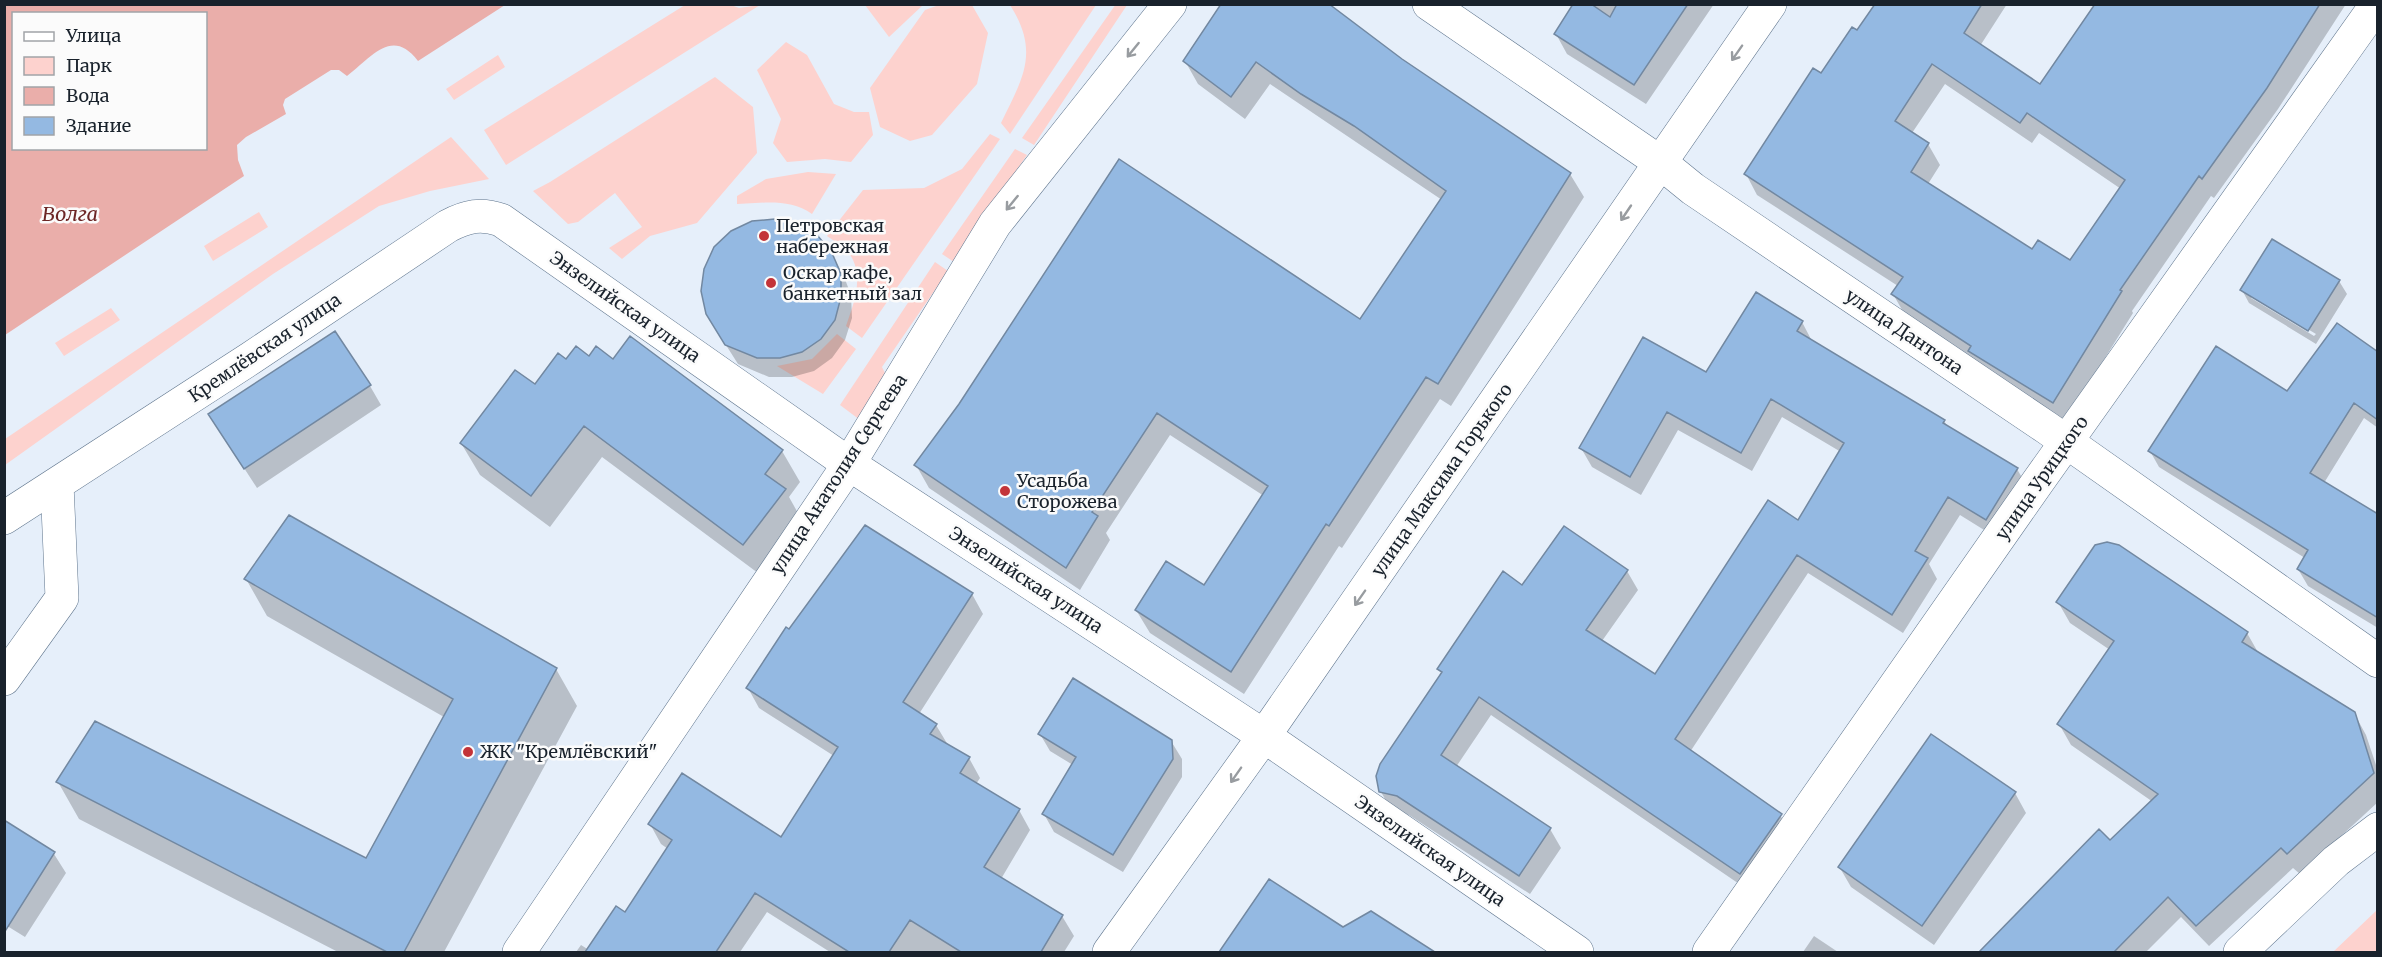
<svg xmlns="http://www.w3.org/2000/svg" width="2382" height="957" font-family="Merriweather,serif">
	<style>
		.green { fill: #fdd2ce }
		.water { fill: #eaaeaa; fill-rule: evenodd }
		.shadow { fill: #0003; fill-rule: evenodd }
		.building { fill: #94b9e2; stroke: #7288a1; stroke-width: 1.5; fill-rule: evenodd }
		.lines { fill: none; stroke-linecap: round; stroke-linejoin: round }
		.minor-casing { stroke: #5f758d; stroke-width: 34 }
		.secondary-casing { stroke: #5f758d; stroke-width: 34 }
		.minor { stroke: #fff; stroke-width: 33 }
		.secondary { stroke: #fff; stroke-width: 33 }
		.oneway { stroke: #989ca0 }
		.poi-dot { fill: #c33439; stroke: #fbfbfb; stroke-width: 2 }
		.labels { text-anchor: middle; stroke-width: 5; stroke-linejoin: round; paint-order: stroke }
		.poi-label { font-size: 18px; fill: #19222c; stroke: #fbfbfb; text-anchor: start }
		.street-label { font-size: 18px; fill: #19222c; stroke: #fbfbfb }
		.water-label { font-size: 20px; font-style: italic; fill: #6d2726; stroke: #fbfbfb }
	</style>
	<rect width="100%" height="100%" fill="#e6effa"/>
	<!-- green -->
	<path class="green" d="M1116,4l11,1 -93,140 -12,-7z
		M685,5h46l8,3 21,-3 -254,160 -22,-35z
		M865,5h58l-34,32z
		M939,5h33l16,28 -11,51 -45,51 -22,6 -30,-14 -10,-39 55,-78z
		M1010,5h86l-86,129 -9,-11c22,-45 39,-71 9,-118z
		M786,42l21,13 27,49 20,8h15l4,23 -22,27 -26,-3 -38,3 -14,-19 8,-24 -24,-49z
		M498,55l7,12 -51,33 -8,-11z
		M715,77l38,30 4,46 -60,70 -47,13 -28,23 -13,-11 33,-21 -27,-34 -37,29 -10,2 -35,-33 17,-9z
		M990,134l10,5 -138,199 -16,-12c8,-23 19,-50 3,-73 -4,-6 -15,-12 -22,-17l36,-46 61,-2 38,-19z
		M451,137l38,42 -59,12 -51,15 -106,68 -268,191v-26z
		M1015,149l12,6 -73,107 -12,-8z
		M808,172l28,2 -24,40c-22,-16 -49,-11 -75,-10v-8l29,-17z
		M259,212l9,15 -55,34 -9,-15z
		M935,262l13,9 -66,96 7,14 -25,42 -24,-18z
		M111,308l9,12 -56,36 -9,-13z
		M837,334l19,15 -33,45 -46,-28 35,-7z
		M2377,910v42h-44z"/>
	<!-- water -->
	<path class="water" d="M5,4h500v1l-87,56c-26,-34 -46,-4 -71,15l-8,-6h-8l-46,29 -2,6 3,9 -40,23 -9,8 1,15 6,16 -239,159zM14,14h192v134h-192z"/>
	<!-- shadow -->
	<path class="shadow" d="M1595,4h119l-68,100 -79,-50 -11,-20z
		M1876,4h131l-27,42 60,40 56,-82h250l-68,105 -64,89 -3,-2 -79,115 1,2 -68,109 -160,-107 -12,-21 5,-8 -141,-91 -11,-21 75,-99 37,-43zM1945,84l87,59 7,-10 82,56 -50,73 -38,-10 -105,-68 12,-19 -12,-21 -16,-11z
		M1401,60l169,114 14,23 -133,209 -11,-7 -98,149 -3,-2 -95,148 -94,-61 -14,-23 69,-23 59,-91 -94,-61 -64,98 4,7 -30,50 -151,-102 -13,-23 444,-144 82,-121 -172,-116 -25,35 -47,-35 -13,-23z
		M831,254l12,20 8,21 1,23 -7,22 -13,18 -18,13 -22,6h-23l-31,-13 -19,-30z
		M2339,281l8,13 -31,50 -67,-41 -7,-13zM2251,295l65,39 -2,2 -63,-38z
		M1802,322l11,21 131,78 4,6 69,42 11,19 -31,50 -37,-23 -31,49 8,15 -34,54 -95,-60 -118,179 90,63 11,19 -40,58 -260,-177 -35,52 94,62 11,19 -31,46 -121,-79 -17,-4 -11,-19 61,-118 -4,-5 84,-82 105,-16 11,19 -36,51 54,35 143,-154 42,-70 -59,-35 -30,54 -74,-41 -37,65 -49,-28 -11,-19 125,-74z
		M2378,353v75l-14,-10 -40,65 54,33v112l-70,-42 -10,-17 7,-11 -146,-91 -9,-16z
		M589,358l24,3 169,90 18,31 -11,15 14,25 -41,54 -160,-119 -52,70 -70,-52 -19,-32 105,-82z
		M370,386l11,19 -124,83 -35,-54z
		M246,579l310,90 21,37 -133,246h-106l-259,-133 -21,-37 308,78 78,-143 -177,-101z
		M972,594l11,20 -64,100 17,11 12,20 21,13 11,20 -4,6 43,26 11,20 -29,49 61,37 12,20 -10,16h-234l-63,-40 -27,40h-164l5,-7 8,5 37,-36 42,-65 -7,-5 -11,-20 131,15 53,-83 -75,-48 -11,-20 42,-57z
		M2058,602l189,31 12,21 95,59 12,22 12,36v31l-78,72 -7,-6 -84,78 -28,-29 -35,35h-165l118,-121 11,11 43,-40 -82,-57 -12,-21 51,-74 -40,-27z
		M1040,734l131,7 11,18v18l-59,95 -69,-40 -10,-18 29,-49 -23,-14z
		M2015,793l11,20 -92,132 -83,-58 -11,-19z
		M4,822l50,32 12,19 -41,64 -21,-13z
		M1270,881l73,48 28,-17 61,40h-211z
		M1814,936l24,16h-35z"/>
	<!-- building -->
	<path class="building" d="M1221,4h108l73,55 169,114 -133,211 -12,-7 -97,149 -3,-2 -95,148 -96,-62 31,-49 38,24 64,-99 -111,-73 -65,99 6,4 -32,52 -152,-103 45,-61 160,-245 241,160 86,-128 -92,-65 -53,-32 -45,-32 -25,35 -48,-36z
		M1573,4h18l19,13 7,-13h71l-54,81 -80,-51z
		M1875,4h107l-18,29 76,51 55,-80h225l-53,84 -65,91 -3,-3 -79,114 2,1 -69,112 -85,-52 3,-5 -80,-52 12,-17 -159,-103 69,-106 8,5 31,-46 5,3zM1932,64l88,59 7,-10 98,67 -55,80 -32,-20 -6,9 -121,-77 18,-29 -34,-22z
		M775,219l23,4 20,13 14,17 9,21v23l-6,23 -14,19 -19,13 -22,6h-23l-32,-13 -19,-31 -5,-23 3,-22 10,-22 17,-16 21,-10z
		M2272,239l68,41 -32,51 -68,-41z
		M1756,292l47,29 -6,10 148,89 -2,3 75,45 -32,52 -38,-23 -33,54 13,7 -36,57 -95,-60 -122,184 107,75 -42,60 -261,-177 -38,58 110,73 -32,48 -122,-80 -18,-4 -3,-16 4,-12 62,-92 -5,-3 66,-98 19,14 42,-59 64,44 -42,60 69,44 113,-174 30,20 46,-77 -73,-44 -30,54 -74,-41 -37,65 -51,-29 64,-111 63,35z
		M2337,323l41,29v68l-24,-17 -44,70 68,41v104l-81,-49 11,-19 -160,-99 68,-105 71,45z
		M335,331l36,54 -127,84 -36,-55z
		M630,336l153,114 -18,24 21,15 -43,56 -159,-119 -53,70 -71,-53 55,-73 20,14 23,-31 8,6 10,-13 13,10 7,-10 17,13z
		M289,515l268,153 -153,284h-17l-331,-170 39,-61 271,137 87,-159 -209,-120z
		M865,525l108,68 -70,109 34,22 -7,10 40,23 -10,16 60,36 -36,58 79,48 -22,37h-80l-51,-32 -21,32h-40l-94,-59 -39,59h-131l31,-46 9,6 47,-72 -24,-16 34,-51 99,64 57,-90 -92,-59 40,-61 3,2z
		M2107,542l12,3 129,87 -6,10 113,70 19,61 -87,81 -6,-6 -85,78 -28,-29 -54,55h-135l120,-123 11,11 48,-46 -101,-70 57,-83 -58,-39 39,-57z
		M1073,678l99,62 1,19 -60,96 -71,-41 34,-57 -38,-23z
		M1931,734l85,58 -94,134 -84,-59z
		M4,820l51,32 -51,81z
		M1269,879l74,48 28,-16 64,41h-216z"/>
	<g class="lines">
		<!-- minor casing -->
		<g class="minor-casing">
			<path id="minor" d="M1429,4l232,159 32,26 354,239 331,233
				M4,518l247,-160 197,-132c19,-10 33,-13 53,-6l348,244 415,272 313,216
				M4,679l58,-81 -5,-114
				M519,952l330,-488 146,-240 175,-220
				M1109,952l155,-216 506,-732
				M1709,952l328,-469 340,-479"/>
		</g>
		<!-- secondary casing -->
		<g class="secondary-casing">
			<path id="secondary" d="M2240,952l96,-91 42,-32"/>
		</g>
		<!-- minor -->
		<use href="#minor" class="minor"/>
		<!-- secondary -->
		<use href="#secondary" class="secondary"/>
	</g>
	<!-- one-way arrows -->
	<defs><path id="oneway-shaft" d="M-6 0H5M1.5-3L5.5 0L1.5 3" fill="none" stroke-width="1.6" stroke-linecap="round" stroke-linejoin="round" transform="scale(1.5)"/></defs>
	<g class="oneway">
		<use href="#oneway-shaft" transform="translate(1133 50) rotate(129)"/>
		<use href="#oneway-shaft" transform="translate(1737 53) rotate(125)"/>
		<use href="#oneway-shaft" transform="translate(1012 203) rotate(129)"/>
		<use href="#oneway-shaft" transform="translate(1626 213) rotate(124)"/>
		<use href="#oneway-shaft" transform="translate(1360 598) rotate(125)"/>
		<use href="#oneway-shaft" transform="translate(1236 775) rotate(125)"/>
	</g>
	<!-- markers -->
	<g class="poi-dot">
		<circle cx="764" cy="236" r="6"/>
		<circle cx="771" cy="283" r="6"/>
		<circle cx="1005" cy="491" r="6"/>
		<circle cx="468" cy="752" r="6"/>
	</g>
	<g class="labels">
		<!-- poi labels -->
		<g class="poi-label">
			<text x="776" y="232">Петровская<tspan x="776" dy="21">набережная</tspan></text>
			<text x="783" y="279">Оскар кафе,<tspan x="783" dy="21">банкетный зал</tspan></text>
			<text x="1017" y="487">Усадьба<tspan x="1017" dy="21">Сторожева</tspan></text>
			<text x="480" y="758">ЖК "Кремлёвский"</text>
		</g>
		<!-- street labels -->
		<g class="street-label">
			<text transform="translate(625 307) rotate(35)" y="6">Энзелийская улица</text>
			<text transform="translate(1904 332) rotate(34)" y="6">улица Дантона</text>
			<text transform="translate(265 348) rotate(-34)" y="6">Кремлёвская улица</text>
			<text transform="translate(839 474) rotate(-57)" y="6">улица Анатолия Сергеева</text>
			<text transform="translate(2042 478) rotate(-55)" y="6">улица Урицкого</text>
			<text transform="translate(1442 480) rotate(-55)" y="6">улица Максима Горького</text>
			<text transform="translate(1026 580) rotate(33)" y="6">Энзелийская улица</text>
			<text transform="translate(1430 851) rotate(35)" y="6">Энзелийская улица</text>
		</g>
		<!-- water labels -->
		<g class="water-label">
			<text x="70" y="221">Волга</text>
		</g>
	</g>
	<!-- border -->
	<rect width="2382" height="957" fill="none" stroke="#19222c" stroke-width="12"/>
	<!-- legend -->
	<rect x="12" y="12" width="195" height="138" fill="#fbfbfb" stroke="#a1a4a8" stroke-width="1.5"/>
	<rect x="24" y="32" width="30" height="9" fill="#ffffff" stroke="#a1a4a8" stroke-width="1.5"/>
	<text x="66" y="42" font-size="18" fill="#19222c">Улица</text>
	<rect x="24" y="57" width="30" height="18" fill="#fdd2ce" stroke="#a1a4a8" stroke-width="1.5"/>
	<text x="66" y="72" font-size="18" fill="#19222c">Парк</text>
	<rect x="24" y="87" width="30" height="18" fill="#eaaeaa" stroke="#a1a4a8" stroke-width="1.5"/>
	<text x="66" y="102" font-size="18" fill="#19222c">Вода</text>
	<rect x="24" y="117" width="30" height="18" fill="#94b9e2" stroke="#a1a4a8" stroke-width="1.5"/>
	<text x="66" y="132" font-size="18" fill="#19222c">Здание</text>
</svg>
